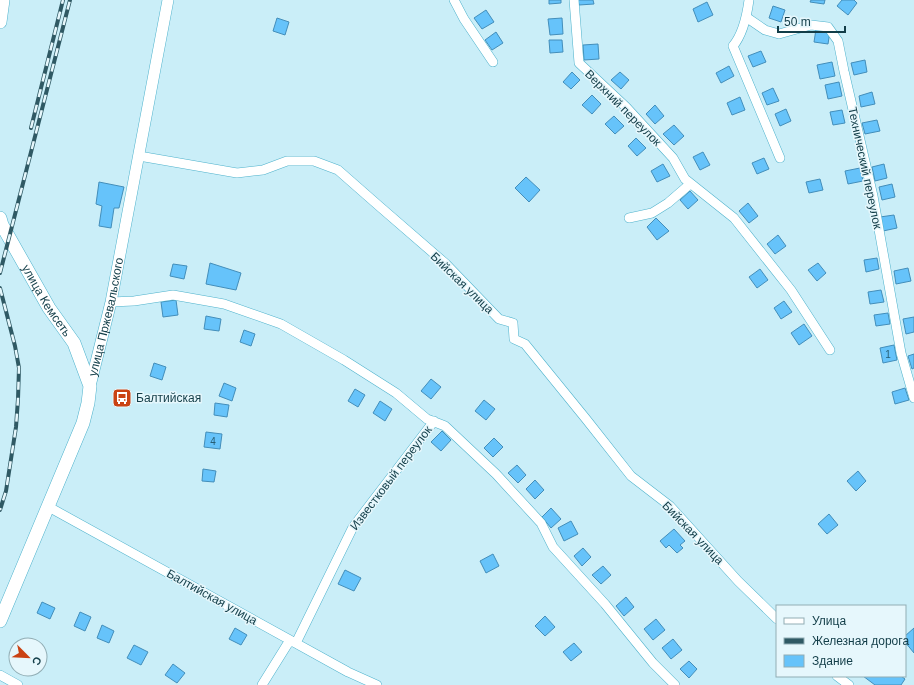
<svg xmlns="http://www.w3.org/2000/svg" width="914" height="685" font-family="Arial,sans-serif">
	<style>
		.building { fill: #66c3fa; stroke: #438eba }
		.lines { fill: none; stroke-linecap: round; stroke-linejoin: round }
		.minor-casing { stroke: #4eb2cc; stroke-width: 10 }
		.tertiary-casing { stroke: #4eb2cc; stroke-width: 12 }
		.secondary-casing { stroke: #4eb2cc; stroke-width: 14 }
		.minor { stroke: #fff; stroke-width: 9 }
		.tertiary { stroke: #fff; stroke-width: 11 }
		.secondary { stroke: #fff; stroke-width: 13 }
		.rail-casing { stroke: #2f5964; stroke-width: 4 }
		.rail { stroke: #e6f7fc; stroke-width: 2.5; stroke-dasharray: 8; stroke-linecap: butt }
		.labels { text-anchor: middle; stroke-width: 3; stroke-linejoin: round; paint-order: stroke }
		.number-label { font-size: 10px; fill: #275e74 }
		.street-label { font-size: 12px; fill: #123d48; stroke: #e6f7fc }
		.poi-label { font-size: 12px; fill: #123d48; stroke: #e6f7fc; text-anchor: start }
	</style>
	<rect width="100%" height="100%" fill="#caeef8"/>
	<!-- building -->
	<path class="building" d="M549,0h12v3l-12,1z
		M578,0h15l1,4 -15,1z
		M811,0h14l-1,4 -14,-2z
		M842,0h12l3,3 -9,12 -11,-9z
		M707,2l6,13 -15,7 -5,-13z
		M773,6l12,4 -4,12 -12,-4z
		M486,10l8,12 -12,7 -8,-11z
		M277,18l12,4 -4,13 -12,-4z
		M562,18l1,16 -13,1 -2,-16z
		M816,29l14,2 -2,13 -14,-2z
		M496,32l7,11 -11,7 -7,-10z
		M549,40h13l1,12 -13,1z
		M598,44l1,15 -15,1 -1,-15z
		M761,51l5,11 -13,5 -5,-11z
		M865,60l2,12 -13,3 -3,-12z
		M832,62l3,14 -15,3 -3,-14z
		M729,66l5,10 -13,7 -5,-10z
		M572,72l8,8 -9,9 -8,-7z
		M620,72l9,8 -8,9 -10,-9z
		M839,82l3,14 -14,3 -3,-14z
		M773,88l6,13 -12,4 -5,-12z
		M872,92l3,12 -14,3 -2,-11z
		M592,95l9,9 -9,10 -10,-9z
		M740,97l5,13 -13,5 -5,-12z
		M655,105l9,11 -9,8 -9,-10z
		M786,109l5,12 -11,5 -5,-12z
		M842,110l3,13 -12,2 -3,-13z
		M614,116l10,10 -9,8 -10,-10z
		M877,120l3,11 -15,3 -3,-11z
		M674,125l10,11 -10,9 -11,-11z
		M636,138l10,10 -9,8 -9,-10z
		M703,152l7,13 -10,5 -7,-13z
		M764,158l5,11 -12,5 -5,-11z
		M663,164l7,12 -13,6 -6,-11z
		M884,164l3,14 -12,3 -3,-14z
		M860,168l3,13 -15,3 -3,-13z
		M526,177l14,13 -11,12 -14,-14z
		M820,179l3,11 -14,3 -3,-11z
		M99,182l25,5 -5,21h-5l-3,20 -12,-2 3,-20 -6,-2z
		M892,184l3,13 -13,3 -3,-13z
		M690,191l8,9 -10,9 -8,-9z
		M748,203l10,13 -9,7 -10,-12z
		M894,215l3,13 -14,3 -3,-14z
		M656,218l13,13 -12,9 -10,-13z
		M778,235l8,11 -11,8 -8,-10z
		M877,258l2,11 -13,3 -2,-12z
		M210,263l31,10 -5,17 -30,-6z
		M818,263l8,10 -9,8 -9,-11z
		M173,264l14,2 -3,13 -14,-3z
		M908,268l3,13 -15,3 -2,-13z
		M760,269l8,11 -11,8 -8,-11z
		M881,290l3,12 -14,2 -2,-12z
		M176,300l2,15 -15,2 -2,-15z
		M784,301l8,11 -11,7 -7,-11z
		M888,313l2,11 -14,2 -2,-11z
		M206,316l15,3 -2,12 -15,-2z
		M914,317v15l-8,2 -3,-15z
		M804,324l8,12 -13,9 -8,-12z
		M244,330l11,4 -4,12 -11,-4z
		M894,345l3,15 -14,3 -3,-15z
		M914,354v14l-2,1 -4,-13z
		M154,363l12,4 -4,13 -12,-4z
		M431,379l10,8 -10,12 -10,-8z
		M224,383l12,5 -4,13 -13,-5z
		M905,388l4,12 -14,4 -3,-12z
		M355,389l10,6 -7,12 -10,-6z
		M484,400l11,9 -9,11 -11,-9z
		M380,401l12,8 -7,12 -12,-8z
		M215,403l14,2 -2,12 -13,-2z
		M442,431l9,9 -10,11 -10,-9z
		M206,432l16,2 -2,15 -16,-2z
		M494,438l9,9 -10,10 -9,-9z
		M517,465l9,10 -8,8 -10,-10z
		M203,469l13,2 -2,11 -12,-1z
		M858,471l8,10 -10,10 -9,-10z
		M535,480l9,10 -9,9 -9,-10z
		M551,508l10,11 -10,9 -9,-11z
		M829,514l9,11 -11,9 -9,-10z
		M571,521l7,13 -14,7 -6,-13z
		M674,529l11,12 -5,4 3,3 -6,5 -8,-8 -3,3 -6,-7z
		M583,548l8,9 -9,9 -8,-10z
		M493,554l6,12 -13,7 -6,-12z
		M603,566l8,9 -10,9 -9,-9z
		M345,570l16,8 -7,13 -16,-7z
		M626,597l8,10 -10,9 -8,-10z
		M42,602l13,6 -5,11 -13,-6z
		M80,612l11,5 -6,14 -11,-5z
		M545,616l10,11 -10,9 -10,-10z
		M656,619l9,11 -12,10 -9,-11z
		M102,625l12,6 -5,12 -12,-5z
		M235,628l12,7 -6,10 -12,-6z
		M914,628v25l-9,-11v-6z
		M673,639l9,11 -11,9 -9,-11z
		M574,643l8,9 -11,9 -8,-9z
		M134,645l14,7 -7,13 -14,-7z
		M689,661l8,8 -8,9 -9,-9z
		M173,664l12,9 -8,10 -12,-8z
		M863,676h38l4,3 -4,6h-26z"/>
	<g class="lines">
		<!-- minor casing -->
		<g class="minor-casing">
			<path id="minor" d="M454,0l10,19 29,43
				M574,0l5,63 47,44 47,51 12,21 49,39 57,72 39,60
				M749,0c-2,15 -6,34 -16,46l47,112
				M746,17l19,13 14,4 32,-9 17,2 10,14 6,30 29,125 28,157 13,45
				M139,156l98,17 26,-3 24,-9h27l24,9 41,36 67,58 53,55 14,4 1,16 11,5 61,75 45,57 39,30 68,75 39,38
				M629,218l23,-5 16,-10 22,-19
				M111,302l23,-1 39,-6 51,9 57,20 63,36 52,33 31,26 18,7 51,48 45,49 12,24 52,57 48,59 22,22
				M47,506l301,166 29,13
				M296,643l57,-116 81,-106
				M0,675l18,10
				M837,676l12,9
				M262,685l28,-45"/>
		</g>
		<!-- tertiary casing -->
		<g class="tertiary-casing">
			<g id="tertiary">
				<path id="s1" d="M90,386l21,-84 57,-302"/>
			</g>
		</g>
		<!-- secondary casing -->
		<g class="secondary-casing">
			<g id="secondary">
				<path d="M0,22l3,-22"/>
				<path id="s2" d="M0,218l2,7 47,83 25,35 16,43 -2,17 -5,20 -83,198"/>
			</g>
		</g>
		<!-- minor -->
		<use href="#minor" class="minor"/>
		<!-- tertiary -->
		<use href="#tertiary" class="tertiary"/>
		<!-- secondary -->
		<use href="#secondary" class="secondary"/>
		<!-- rail casing -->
		<g class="rail-casing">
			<path id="rail" d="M31,128l32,-128
				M0,273l70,-273
				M0,288l15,58 4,22 -1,31 -2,28 -10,64 -6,19"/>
		</g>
		<!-- rail -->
		<use href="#rail" class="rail"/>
	</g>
	<!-- icons -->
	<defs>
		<g id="bus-square" transform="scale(1)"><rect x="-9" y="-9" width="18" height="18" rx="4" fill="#ca4213" stroke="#e6f7fc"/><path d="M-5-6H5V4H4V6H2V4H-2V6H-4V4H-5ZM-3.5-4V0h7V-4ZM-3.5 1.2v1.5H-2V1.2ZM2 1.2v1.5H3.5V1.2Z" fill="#fff"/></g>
	</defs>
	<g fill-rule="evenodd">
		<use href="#bus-square" x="122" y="398"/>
	</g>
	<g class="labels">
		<!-- number labels -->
		<g class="number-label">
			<text x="888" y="358">1</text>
			<text x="213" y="445">4</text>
		</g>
		<!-- street labels -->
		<g class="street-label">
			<text transform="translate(623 108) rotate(45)" y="4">Верхний переулок</text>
			<text transform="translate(865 168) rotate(78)" y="4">Технический переулок</text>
			<text transform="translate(462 283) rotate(44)" y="4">Бийская улица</text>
			<text dy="4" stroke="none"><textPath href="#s2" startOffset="95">улица Кемсеть</textPath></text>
			<text dy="4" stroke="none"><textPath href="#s1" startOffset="71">улица Пржевальского</textPath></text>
			<text transform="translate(391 478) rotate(-53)" y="4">Известковый переулок</text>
			<text transform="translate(693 533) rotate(46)" y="4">Бийская улица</text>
			<text transform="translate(212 597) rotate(29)" y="4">Балтийская улица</text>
		</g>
		<!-- poi labels -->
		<g class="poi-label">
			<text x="136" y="402">Балтийская</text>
		</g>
	</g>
	<!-- legend -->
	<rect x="776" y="605" width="130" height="72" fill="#e6f7fc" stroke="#91adb4"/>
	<rect x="784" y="618" width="20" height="6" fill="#ffffff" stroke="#91adb4"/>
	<text x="812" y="625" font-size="12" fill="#123d48">Улица</text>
	<rect x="784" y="638" width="20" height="6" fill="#2f5964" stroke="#91adb4"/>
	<text x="812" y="645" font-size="12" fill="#123d48">Железная дорога</text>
	<rect x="784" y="655" width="20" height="12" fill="#66c3fa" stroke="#91adb4"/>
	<text x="812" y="665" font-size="12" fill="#123d48">Здание</text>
	<!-- north arrow -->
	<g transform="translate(28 657) rotate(114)"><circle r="19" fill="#e6f7fc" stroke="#91adb4"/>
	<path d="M0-3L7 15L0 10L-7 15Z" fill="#ca4213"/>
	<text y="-6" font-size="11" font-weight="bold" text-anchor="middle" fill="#123d48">С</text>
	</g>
	<!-- scale -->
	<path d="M778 26v6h67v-6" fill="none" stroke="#123d48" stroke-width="2"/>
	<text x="784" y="26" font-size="12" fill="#123d48" stroke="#e6f7fc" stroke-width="3" paint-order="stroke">50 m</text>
</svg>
